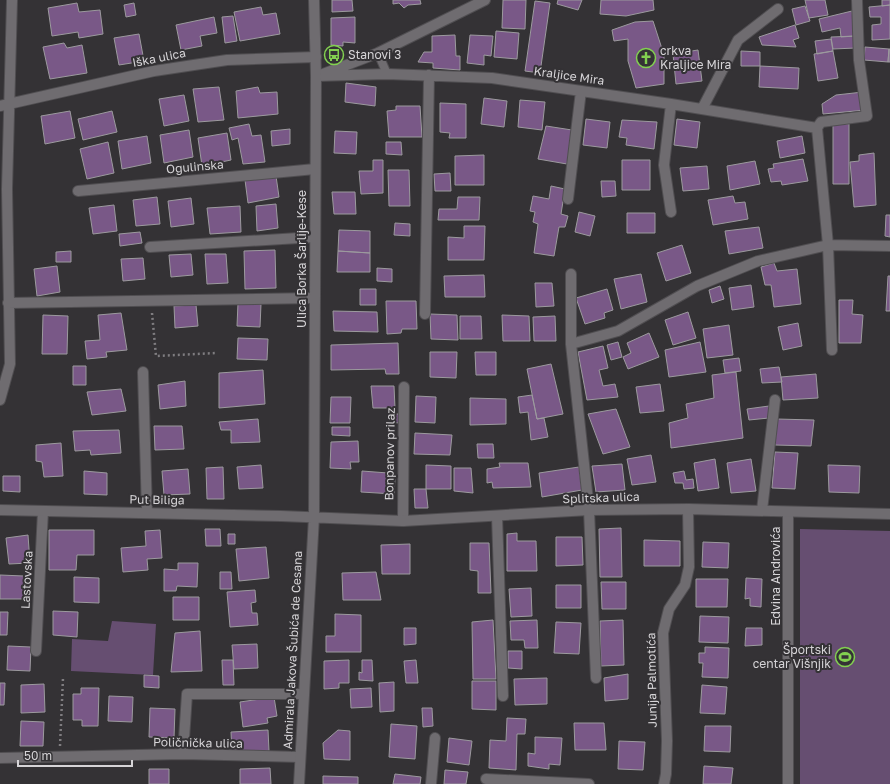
<svg xmlns="http://www.w3.org/2000/svg" width="890" height="784" font-family="'Golos Text',sans-serif">
	<style>
		.green { fill: #664e71 }
		.building { fill: #795887; stroke: #9c9a9e }
		.lines { fill: none; stroke-linecap: round; stroke-linejoin: round }
		.lane-casing { stroke: #504e51; stroke-width: 10 }
		.street-casing { stroke: #504e51; stroke-width: 12 }
		.secondary-casing { stroke: #504e51; stroke-width: 12 }
		.path { stroke: #7f7d80; stroke-width: 2.5; stroke-dasharray: 2 3; stroke-linecap: butt }
		.lane { stroke: #6f6c70; stroke-width: 8 }
		.street { stroke: #6f6c70; stroke-width: 10 }
		.secondary { stroke: #6f6c70; stroke-width: 10 }
		.labels { text-anchor: middle; stroke-width: 4; stroke-linejoin: round; paint-order: stroke }
		.poi-label { font-size: 12px; fill: #d6d4d7; stroke: #343235; text-anchor: start }
		.street-label { font-size: 12px; fill: #d6d4d7; stroke: #343235 }
	</style>
	<rect width="100%" height="100%" fill="#343235"/>
	<!-- green -->
	<path class="green" d="M800,529l90,2v253h-90z
		M112,621l44,3 -3,51 -82,-4 1,-32 36,2z"/>
	<!-- building -->
	<path class="building" d="M332,0h20l1,11 -21,1z
		M393,0h27l1,4 -13,1 -4,3 -5,-5 -6,1z
		M503,0h23l-1,29 -23,-1z
		M558,0h24l-4,10 -21,-6z
		M601,0h52l1,10 -28,6 -26,-2z
		M805,0h20l3,15 -19,3z
		M882,0h8v5l-8,1z
		M535,1l15,2 -10,70 -15,-2z
		M77,3l2,9 21,-2 3,24 -24,4 -1,-6 -26,4 -4,-28z
		M134,3l2,12 -10,2 -2,-12z
		M890,5v34l-18,1v-15l9,-1v-7h-11l-1,-10z
		M805,6l5,15 -14,4 -4,-16z
		M261,7l2,8 13,-2 4,21 -40,7 -6,-29z
		M852,11l3,25 -14,1 -1,-9 -18,4 -3,-13z
		M233,16l4,25 -12,2 -3,-26z
		M214,17l3,16 -17,3 2,10 -21,4 -5,-25z
		M355,17v26l-12,-1v4l-12,-1v-27z
		M653,21l11,34v29l-28,4 -8,-27v-22l-14,2 -2,-11 23,-8z
		M795,25l4,13 -6,2 3,7 -34,-2 -3,-8z
		M496,31l23,2 -2,26 -23,-2z
		M139,34l5,27 -25,4 -5,-27z
		M455,35l1,21h4v14l-27,-2v-5l-15,-1 6,-10h8v-16z
		M470,35l23,1 -2,20 -7,-1v10l-17,-2z
		M855,36l1,12 -23,1 -2,-12z
		M831,39l2,12 -16,3 -2,-13z
		M64,43l3,5 15,-3 5,28 -37,6 -7,-32z
		M865,47l24,2 -1,13 -24,-2z
		M889,49h1v13h-2z
		M698,50l4,31 -26,3 -3,-30z
		M741,51l19,1v14h-19z
		M833,51l5,27 -20,3 -4,-27z
		M760,66l39,2 -1,21 -39,-2z
		M346,83l30,4 -1,19 -30,-4z
		M219,87l5,33 -26,2 -5,-33z
		M258,87l2,6 17,-1 1,22 -40,4 -2,-27z
		M863,92l3,18 -43,4 -1,-10 14,-9z
		M184,95l5,26 -25,5 -5,-27z
		M484,98l23,3 -3,26 -23,-3z
		M520,100l25,2 -3,28 -24,-3z
		M440,103l26,1v34h-17l1,-5 -10,-1z
		M396,106h24l2,31h-33l-2,-26 9,-1z
		M70,111l5,27 -30,6 -4,-28z
		M112,111l5,21 -34,8 -5,-21z
		M586,119l24,3 -3,26 -24,-3z
		M677,119l23,3 -3,26 -23,-3z
		M622,120l35,2 -3,27 -28,-4 1,-7 -8,-1z
		M249,124l3,12 9,-1 4,27 -22,2 -5,-26 -6,2 -3,-12z
		M833,124h16v60h-16z
		M546,126l26,4 -5,34 -29,-5z
		M290,129v15l-18,2 -1,-15z
		M189,130l4,27 -29,6 -4,-28z
		M335,131l22,1 -1,22 -22,-1z
		M227,133l4,27 -29,6 -4,-28z
		M147,136l4,27 -29,6 -4,-28z
		M802,136l3,17 -25,5 -3,-17z
		M108,142l6,31 -27,6 -7,-30z
		M386,142h15l1,13 -16,-1z
		M874,153l2,52 -22,2 -4,-45 9,-1v-6z
		M484,155v30h-29v-29z
		M803,159l5,22 -26,4 -1,-4 -10,1 -3,-13 6,-1 -1,-4z
		M373,160h10v33l-22,1 -2,-23h14z
		M622,160h28v30h-28z
		M755,161l5,23 -30,6 -3,-24z
		M707,166l2,23 -26,2 -3,-23z
		M388,170h21l1,36h-21z
		M450,173l1,18h-16l-1,-17z
		M276,176l3,21 -31,6 -3,-23z
		M601,181h14l1,15 -14,1z
		M551,186l14,3 -4,25 7,2 -3,11h-6l-5,29 -20,-3 4,-29 -5,-2 2,-10 -5,-1 3,-15 16,3z
		M332,192h23l1,22h-22z
		M733,196l2,7 10,-1 3,17 -35,6 -5,-25z
		M157,197l3,27 -24,2 -3,-26z
		M458,197h22l-1,23h-41l1,-11h18z
		M191,198l3,26 -23,3 -3,-26z
		M276,204l2,24 -21,3 -1,-25z
		M114,205l3,26 -24,3 -4,-26z
		M240,206l1,26 -31,2 -3,-26z
		M579,212l16,4 -5,20 -15,-4z
		M627,213h28v20h-28z
		M886,215h4v22l-5,-1z
		M395,223l15,1v12l-16,-1z
		M464,226h21l-1,34h-36v-23l16,1z
		M759,227l4,21 -34,6 -4,-23z
		M339,230l31,1v22l-32,-2z
		M140,232l2,11 -22,3 -1,-12z
		M682,245l9,28 -25,8 -9,-28z
		M275,250l1,38 -31,1 -1,-38z
		M71,251v11h-15v-10z
		M338,251l32,2v19h-33z
		M191,254l2,21 -22,2 -2,-22z
		M205,254h21l2,29 -21,1z
		M143,258l2,21 -22,2 -2,-22z
		M774,263l3,8 20,-2 4,35 -27,3 -3,-22h-6l-4,-18z
		M57,266l3,26 -23,4 -3,-27z
		M377,268l15,1v13l-15,-1z
		M641,274l6,28 -26,7 -7,-30z
		M484,275l1,22h-40l-1,-21z
		M888,276h2v35h-4z
		M535,283h17l2,23 -18,1z
		M751,285l3,22 -22,3 -3,-22z
		M720,286l4,13 -12,4 -3,-13z
		M360,289h16v16h-16z
		M607,289l6,21 -9,3 1,5 -20,6 -9,-26z
		M839,300h14l-1,14 11,1 -2,28h-22z
		M386,301h30l1,28h-15l-1,4 -14,1z
		M238,303l23,1 -1,23 -23,-1z
		M196,305l2,21 -23,2 -1,-22z
		M333,311l44,1 1,20 -44,-1z
		M688,312l8,26 -23,7 -8,-25z
		M121,313l6,37 -21,2 1,5 -20,2 -2,-18 15,-1 -2,-25z
		M430,314l27,1 1,25 -27,-1z
		M43,315l25,1 -1,38h-25z
		M502,315l27,1 1,25h-27z
		M460,316h21l1,23h-22z
		M555,316l1,25h-22l-1,-24z
		M798,323l4,23 -19,4 -5,-23z
		M729,325l4,30 -26,3 -4,-29z
		M649,333l10,24 -31,12 -5,-12 8,-4 -4,-10z
		M238,338l30,1 -1,21 -30,-1z
		M618,342l4,15 -11,3 -4,-15z
		M700,342l6,30 -37,5 -4,-27z
		M398,343l1,31h-13l-1,-5 -54,1v-25z
		M603,346l5,22 -9,2 4,16 12,-2 3,13 -31,3 -9,-48z
		M430,352h27l-1,26 -26,-1z
		M475,352h21v23h-20z
		M739,358l2,13 -16,2 -2,-13z
		M551,364l12,50 -26,5 -10,-50z
		M73,366h13v19h-13z
		M779,367l3,15 -20,1 -2,-14z
		M263,370l2,34 -46,4v-35z
		M736,372l7,66 -72,10 -2,-25 19,-5 -2,-14 28,-6 -2,-23z
		M816,374l2,24 -35,2 -2,-23z
		M185,381l1,25 -26,3 -2,-24z
		M660,384l4,27 -24,2 -4,-26z
		M371,386h23l1,22h-22z
		M121,389l5,22 -34,4 -5,-23z
		M532,395l5,24 7,-1 4,19 -17,3 -3,-28 -8,1 -2,-16z
		M416,396l20,1 -1,26 -20,-1z
		M331,397h20l-1,26h-20z
		M470,398l36,1v25l-36,1z
		M769,406v12l-20,2 -2,-11z
		M616,409l14,38 -27,7 -15,-40z
		M390,414h9v9l-9,-1z
		M258,419l2,23 -29,1v-13h-10l-2,-8z
		M777,419l37,1 -3,26 -36,-1z
		M154,426h28l2,23 -29,1z
		M332,427h18v9l-18,-1z
		M119,430l2,23 -30,2 -1,-5 -15,1 -2,-20z
		M415,433l37,2 -2,20 -36,-1z
		M358,441l1,21h-9l1,7 -21,-1 1,-26z
		M61,443l2,33 -19,1 -2,-15 -6,-1v-16z
		M477,444h16l1,14h-16z
		M775,452l23,1 -3,36 -23,-1z
		M651,455l5,27 -24,3 -5,-26z
		M715,459l4,29 -21,3 -4,-28z
		M751,459l5,32 -25,2 -4,-30z
		M499,463h29l3,24 -38,1 -1,-6 -5,1v-14l13,-2z
		M622,464l3,26 -29,2 -4,-26z
		M261,465l2,23 -24,1 -2,-22z
		M426,465l25,1v23h-25z
		M828,465l32,1 -1,27 -30,-1z
		M223,467l1,32h-17l-1,-31z
		M579,467l3,23 -40,7 -3,-24z
		M454,468h17l2,25 -19,-2z
		M188,469l2,25 -26,1 -2,-24z
		M84,471l23,2v22l-23,-1z
		M362,471l26,2 1,5 6,1 -1,15 -33,-2z
		M684,471l2,9 7,-1 1,9 -10,1 -1,-6h-8l-2,-10z
		M3,476h17v16l-17,-1z
		M414,489h12l2,19h-13z
		M621,528l1,49h-22l-1,-48z
		M205,529h15l1,17h-15z
		M49,530h45v25h-17l-1,15h-27z
		M160,530l2,28 -15,1 1,11 -25,2 -2,-24 25,-2 -1,-15z
		M517,533v8h19l1,30h-30v-37z
		M228,534h7v10h-7z
		M28,535l2,28 -21,1 -3,-26z
		M556,537h26l1,28 -27,1z
		M644,540l36,1v25h-36z
		M703,542l26,1 -1,25 -26,-1z
		M470,543h19l2,50h-13v-22l-8,-1z
		M410,544v30h-28l-1,-29z
		M266,547l3,31 -30,3 -3,-32z
		M178,563h20l-1,24 -20,-1 -1,5h-12v-22l14,1z
		M220,572h11l1,17h-12z
		M376,572l5,28h-38l-1,-27z
		M0,575l24,1 1,23h-25z
		M74,577l25,1v25l-25,-1z
		M746,578l16,1 -1,28 -11,-1v-8l-5,1z
		M696,579h32l-1,28h-31z
		M601,582h25v27h-24z
		M556,585h25v23h-25z
		M531,588l1,28 -21,1 -2,-28z
		M255,590l1,12 -5,1 1,10h5l1,12 -28,2 -3,-35z
		M173,597h26v23h-26z
		M53,611l25,1 -1,25 -24,-2z
		M0,612h8l-1,23h-7z
		M335,614l26,1v37h-35v-16h9z
		M700,616l29,1 -1,26 -29,-1z
		M493,620l3,59h-23l-1,-57z
		M537,620l1,28h-13l-1,-8h-13l-1,-19z
		M623,620l1,45 -23,1 -1,-45z
		M556,622l25,1 -2,31 -25,-1z
		M404,628h12v16l-12,1z
		M746,628h16v17l-17,1z
		M200,631l2,40 -31,1 4,-39z
		M257,644l1,24 -24,1 -2,-24z
		M8,646l23,1 -1,24 -23,-1z
		M705,647l24,1 -1,30 -26,-1 1,-14h-4v-10h6z
		M508,651h14v18l-14,-1z
		M222,660h11l1,25h-11z
		M349,660v23h-10v5l-15,1v-28z
		M362,660h10l1,21 -14,-1v-8l3,1z
		M416,660l2,23h-12l-2,-22z
		M628,674v25l-23,2 -1,-23z
		M144,675l15,1v12l-15,-1z
		M547,678v26l-32,1 -1,-26z
		M472,681h24v29l-24,-1z
		M394,682v29l-14,1 -1,-29z
		M0,683h5l-1,22h-4z
		M44,684l1,28 -24,1v-28z
		M702,685l25,2 -2,27 -25,-1z
		M81,688h18l-1,38h-16v-6h-9v-26h8z
		M371,688l1,19 -21,1 -1,-19z
		M109,696l24,1 -1,25 -24,-1z
		M274,697l3,19 -10,2 1,5 -25,4 -3,-25z
		M150,708l25,1 -1,29 -25,-1z
		M422,708h10l1,18 -10,1z
		M507,718l19,1 -1,15h-8l-1,36 -27,-2 1,-28 16,1z
		M21,721l23,1 -1,24h-23z
		M574,723h30l2,27h-31z
		M391,724l26,2 -2,33 -26,-2z
		M705,726h26l-1,26 -26,-1z
		M268,730l1,21 -37,2 -1,-21z
		M338,730l12,1v29l-26,-1 -1,-16z
		M535,737l27,1 -2,27 -11,-1v5l-21,-3v-13l7,1z
		M449,738l23,3 -3,24 -22,-3z
		M619,741l26,1 -2,28 -25,-1z
		M704,766l29,2 -2,16h-28z
		M270,768l1,16h-31v-15z
		M149,769h20v15h-20z
		M445,770l23,2 -2,12h-22z
		M395,774l26,3 -1,7h-27z
		M323,776l35,1v7h-35z"/>
	<g class="lines">
		<!-- lane casing -->
		<g class="lane-casing">
			<path id="lane" d="M378,53l9,21"/>
		</g>
		<!-- street casing -->
		<g class="street-casing">
			<path id="street" d="M857,0l2,60 8,56 -46,6 -4,6 11,117 62,1
				M323,74l55,-21 107,-53
				M316,76l71,-2 105,4 179,26 146,24
				M0,106l154,-35 73,-11 89,-3
				M702,109l36,-69 40,-31
				M78,191l237,-22
				M568,199l13,-108
				M671,212l-7,-47 7,-61
				M150,247l165,-10
				M571,274v70
				M8,303l307,-5
				M425,314l4,-239
				M143,372l4,141
				M0,400l10,-36 -3,-175 5,-189
				M762,510l13,-110
				M497,516l6,180
				M403,521l1,-134
				M36,651l7,-140
				M596,678l-7,-168 -18,-166 47,-13 79,-45 61,-25 70,-16 4,105
				M183,754l4,-60h117
				M0,758l183,-4 117,3
				M486,779l103,5
				M431,784l4,-46
				M664,784l2,-10 1,-33 -4,-108 6,-24 16,-24 4,-18 -1,-58
				M788,784v-272"/>
		</g>
		<!-- secondary casing -->
		<g class="secondary-casing">
			<path id="secondary" d="M0,510l281,6 122,5 186,-11 99,-1 202,5
				M299,784l15,-267 2,-441 -2,-76"/>
		</g>
		<!-- path -->
		<path class="path" d="M152,313l4,43 61,-3
			M60,746l3,-68"/>
		<!-- lane -->
		<use href="#lane" class="lane"/>
		<!-- street -->
		<use href="#street" class="street"/>
		<!-- secondary -->
		<use href="#secondary" class="secondary"/>
	</g>
	<!-- icons -->
	<defs>
		<g id="bus-ring" transform="scale(1)"><circle r="9.5" fill="#343235" stroke="#82d050" stroke-width="1.5"/><path d="M-5-6H5V4H4V6H2V4H-2V6H-4V4H-5ZM-3.5-4V0h7V-4ZM-3.5 1.2v1.5H-2V1.2ZM2 1.2v1.5H3.5V1.2Z" fill="#82d050"/></g>
		<g id="church-ring" transform="scale(1)"><circle r="9.5" fill="#343235" stroke="#82d050" stroke-width="1.5"/><path d="M-1.2-6h2.4v3.5h3.3v2.4h-3.3V6h-2.4V-.1h-3.3v-2.4h3.3Z" fill="#82d050"/></g>
		<g id="stadium-ring" transform="scale(1)"><circle r="9.5" fill="#343235" stroke="#82d050" stroke-width="1.5"/><path d="M0-5a6.5 5 0 1 0 0 10a6.5 5 0 1 0 0-10ZM-3.5-1.8h7v3.6h-7Z" fill="#82d050"/></g>
	</defs>
	<g fill-rule="evenodd">
		<use href="#bus-ring" x="334" y="55"/>
		<use href="#church-ring" x="646" y="58"/>
		<use href="#stadium-ring" x="845" y="657"/>
	</g>
	<g class="labels">
		<!-- poi labels -->
		<g class="poi-label">
			<text x="660" y="55">crkva<tspan x="660" dy="14">Kraljice Mira</tspan></text>
			<text x="348" y="59">Stanovi 3</text>
			<text x="831" y="654" text-anchor="end">Športski<tspan x="831" dy="14">centar Višnjik</tspan></text>
		</g>
		<!-- street labels -->
		<g class="street-label">
			<text transform="translate(159 58) rotate(-11)" y="4">Iška ulica</text>
			<text transform="translate(569 76) rotate(8)" y="4">Kraljice Mira</text>
			<text transform="translate(195 167) rotate(-5)" y="4">Ogulinska</text>
			<text transform="translate(302 259) rotate(-90)" y="4">Ulica Borka Šarlije-Kese</text>
			<text transform="translate(390 454) rotate(-89)" y="4">Bonpanov prilaz</text>
			<text transform="translate(601 498) rotate(-2)" y="4">Splitska ulica</text>
			<text transform="translate(157 500) rotate(1)" y="4">Put Biliga</text>
			<text transform="translate(776 576) rotate(-90)" y="4">Edvina Androvića</text>
			<text transform="translate(27 580) rotate(-87)" y="4">Lastovska</text>
			<text transform="translate(293 650) rotate(-87)" y="4">Admirala Jakova Šubića de Cesana</text>
			<text transform="translate(652 680) rotate(-91)" y="4">Junija Palmotića</text>
			<text transform="translate(198 743) rotate(1)" y="4">Poličnička ulica</text>
		</g>
	</g>
	<!-- scale -->
	<path d="M18 760v6h114v-6" fill="none" stroke="#d6d4d7" stroke-width="2"/>
	<text x="24" y="760" font-size="12" fill="#d6d4d7" stroke="#343235" stroke-width="3" paint-order="stroke">50 m</text>
</svg>
